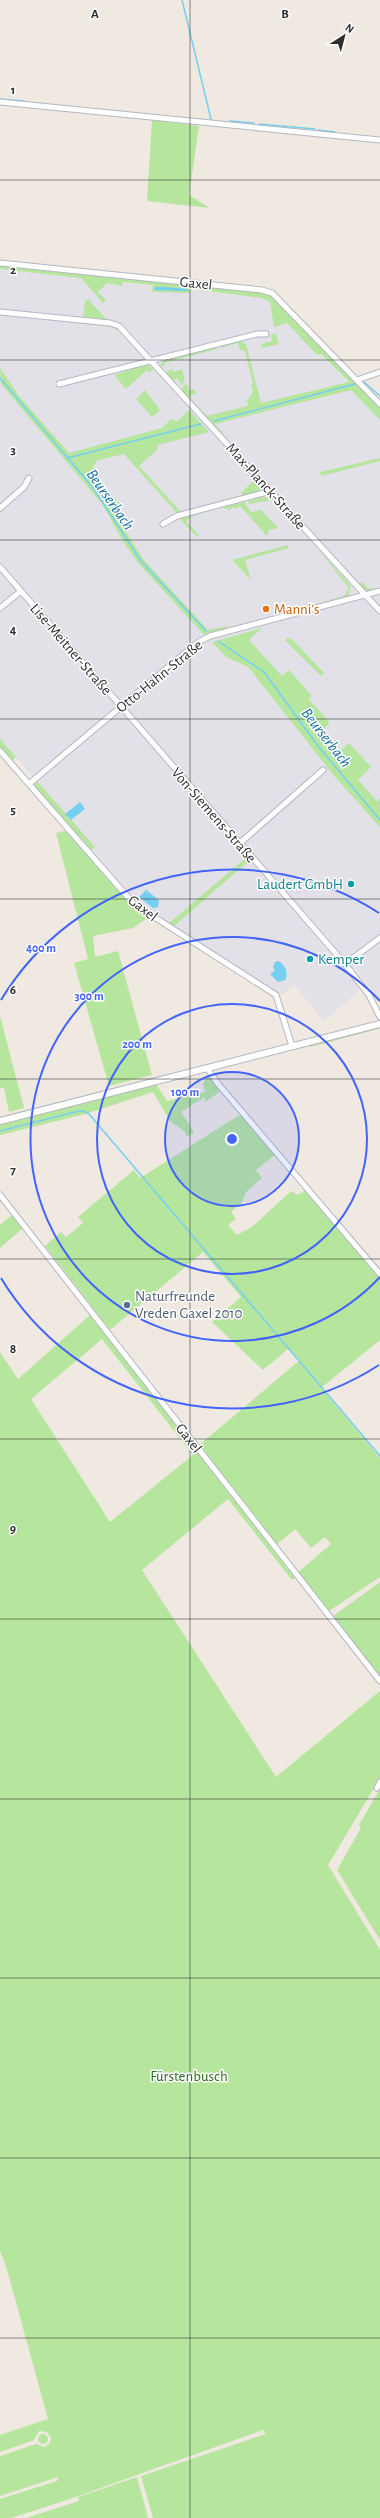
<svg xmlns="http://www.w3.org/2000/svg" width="380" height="2518" font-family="'Alegreya Sans',sans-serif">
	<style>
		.industrial { fill: #e3e1e8 }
		.green { fill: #b6e59e; fill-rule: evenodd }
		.water { fill: #75cff0 }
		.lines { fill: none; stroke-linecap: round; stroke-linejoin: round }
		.stream { stroke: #75cff0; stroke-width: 1.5 }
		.minor-casing { stroke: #b4b7c1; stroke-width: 7 }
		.tertiary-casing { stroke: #b4b7c1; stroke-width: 8 }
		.minor { stroke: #fff; stroke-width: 5 }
		.tertiary { stroke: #fff; stroke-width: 6 }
		.grid { fill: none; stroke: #2e2e2e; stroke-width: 1; stroke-opacity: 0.55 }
		.ring { fill: none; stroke: #4264fb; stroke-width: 2 }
		.food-dot { fill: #e8710a; stroke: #fff; stroke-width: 1.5 }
		.culture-dot { fill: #0f9aa8; stroke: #fff; stroke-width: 1.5 }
		.service-dot { fill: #5c6f8a; stroke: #fff; stroke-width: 1.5 }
		.labels { text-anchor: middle; stroke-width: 3; stroke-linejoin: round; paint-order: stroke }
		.street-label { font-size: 15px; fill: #2e2e2e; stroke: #fff }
		.food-label { font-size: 15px; fill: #c56008; stroke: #fff; text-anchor: start }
		.culture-label { font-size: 15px; fill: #0d838f; stroke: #fff; text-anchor: end }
		.service-label { font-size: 15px; fill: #4e5e75; stroke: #fff; text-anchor: start }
		.park-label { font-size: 15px; fill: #2c6e1b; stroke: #fff }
		.water-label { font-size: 16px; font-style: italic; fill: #0d6fa3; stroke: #fff }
		.grid-label { font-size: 13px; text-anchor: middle; font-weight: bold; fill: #2e2e2e; stroke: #fff; stroke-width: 3; stroke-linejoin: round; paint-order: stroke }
		.centre { fill: #4264fb; stroke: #fff; stroke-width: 2 }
		.ring-label { font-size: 12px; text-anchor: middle; font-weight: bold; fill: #4264fb; stroke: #fff; stroke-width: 3; stroke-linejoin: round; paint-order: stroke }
	</style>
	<rect width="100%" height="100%" fill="#efe9e1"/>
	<!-- industrial -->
	<path class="industrial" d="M0,269l262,29 8,4 47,53 4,-1 59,61v585l-26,-33 -5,6 10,18 -35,30 -30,-36 -12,10 -140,-88 -52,-56 4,-4 -94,-108z"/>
	<!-- green -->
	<path class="green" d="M152,120l47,6 -10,69 21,13 -63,-7z
		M0,263l259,28 14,5 107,110v14l-29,-30 -136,34 8,9 -2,1 -25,-30 11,12 41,-10 -1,-5 6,-9 -2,-8h2l-8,-33 -5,-1 -2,-7 -17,5 1,-3 18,-4 6,3 15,59 88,-21 -28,-28 -4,1 -30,-32 -13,4 -4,-25 -8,-4 -72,-9v4l-38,-1 1,-7 -30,-3 -1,4 -15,-3 -9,9 8,8 -3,3 -22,-25 -81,-9z
		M88,299l20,22 -25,-3 2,-17z
		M0,314l113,12 5,3 25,28 -24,-26 -8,-4z
		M276,333l3,11 -17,4 -1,-4 11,-3 -1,-6z
		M215,347l2,2 -53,14 1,3h-5l3,-5z
		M145,365h4l4,4 -4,4 -2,-3 -21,19 -12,-14z
		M0,368l19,28 50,57 93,-25 9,-9 7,2 11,-11 20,22 -52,13 1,4 -19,17 42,46 -4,1 -53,-59 -26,6 -5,6c2,15 19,29 29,40l-3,3 8,9 -4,4 2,4 -2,1 20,32 65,71 20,-4 -2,2 -22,7 -65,-71 -13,-18 -24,-42 -101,-120z
		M172,369l2,3 8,-3 3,12 -5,5 1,-3 -4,-5 -4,3 -8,-8z
		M187,384l2,7 5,-2 2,6 -3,-1 -4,3 1,2 -9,-9 3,-5z
		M145,390l15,20 -8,7 -16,-18z
		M380,458v3l-59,15 -1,-4z
		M254,480l9,10 -20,6 -2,-3z
		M264,497l7,3 -22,4 -1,-3z
		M244,502l7,10 10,-2 17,18 -9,2 -2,6 -27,-30 -4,3 -3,-2 -4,4 -2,-3 -2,2 -1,-3z
		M212,510l-21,7 -5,4 13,14 -2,2 -17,-18z
		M288,545l1,3 -44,12 6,20 -19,-20z
		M316,547l35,39 -3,11 -38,9 34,-10 5,-8z
		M362,582l6,6 12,1 -13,2 -8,-7z
		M262,628l-13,12 33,36 7,-6 23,26 -3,3 21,24 -13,12 16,17 4,-3 3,2 9,-8 22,24 -13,13 19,21 3,-3v29l-45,-50 -87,-110 -22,-10 -14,-15z
		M288,637l3,3 1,-1 32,34 -3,3 -36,-36z
		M0,739l16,18 -4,4 -12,-14z
		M37,781l58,66 -5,4 -56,-65z
		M64,831l5,2 63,73 14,10v3l-13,9 -40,8 2,21 23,-6 34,124 -43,11 -35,-123 14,-4 -32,-126z
		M247,857l3,3 -77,67 -5,-3z
		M0,1016l24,92 -15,4 -5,-24h-4z
		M376,1028l2,1 -68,18 1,-3z
		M208,1076l13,15 -16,11v-5l-24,15 13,20 -7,5 -2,-5 -15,-11 -17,-29 -68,22 -85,21v-11l156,-40 11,17 38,-9 -2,-9z
		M241,1114l34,41 -19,15 6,8 -16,14 -4,10 -11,10 5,7 -8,6 9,10 15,-8 39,-36 7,4 7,-5 75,87v63l-59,48 59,70v119l-51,34 -32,-38 34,-29 -6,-7 -14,11 -16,-19 -19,16 -78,-99 101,-85 -11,-12 -25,21 -51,-48 29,-25 -38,-45 -93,78 -65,-84 16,-14 5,5 17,-14 -5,-6 56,-47 6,8z
		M12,1215l10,14 -22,19v-23z
		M90,1315l205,263 -3,2 -64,-81 -86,71 134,207 104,-86v87l-52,87 52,85v568h-227l-12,-42 125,-42 -3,-4 -196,70 -56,18h-11v-19l57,-18 1,-4 -58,19v-40l36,-12 9,3 4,-3 2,-6 -4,-6 -8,-1 -5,9 -34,12v-17l48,-16 -42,-153 -6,-15v-899l18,27zM102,1339l91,116 -83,67 -79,-123z
		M380,1582v96l-48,-61z
		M380,1789v151l-43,-70 24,-42 -2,-3z
		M38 2439a5 5 0 1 1 10 0a5 5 0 1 1-10 0Z
		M137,2477l11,41h-122l53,-17 -1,-4z"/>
	<!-- water -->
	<path class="water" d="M164,287l23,2 1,2 -34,-1 1,-3z
		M80,802l5,7 -14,11 -6,-6z
		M146,890l13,10 -1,7 -5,1 -14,-11z
		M278,961c7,3 11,12 7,19l-7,2 -8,-8 5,-3 -2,-4 2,-5z"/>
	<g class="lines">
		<!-- stream -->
		<path class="stream" d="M182,0l29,119
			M0,99l24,2
			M230,121l24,2
			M259,124l56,5
			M318,130l17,2
			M0,378l94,111 47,72 65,70
			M364,382l16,14
			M214,421l141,-37
			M67,458l134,-34
			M218,641l46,31 54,74 62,74
			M0,1131l79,-20h4l6,3 291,342"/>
		<!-- minor casing -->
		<g class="minor-casing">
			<path id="minor" d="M0,102l380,38
				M0,263l262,27 10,3 108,111
				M0,312l110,11 9,3 261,285
				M357,380l23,-8
				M59,384l198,-50h9
				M0,508l24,-21 5,-9
				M163,524l14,-8 94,-25
				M0,567l345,397 24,31 11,22
				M0,608l21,-17
				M0,751l134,153 142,91 16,51
				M29,784l168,-141 13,-7 170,-45
				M239,844l84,-74
				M345,964l35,-26
				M207,1068l12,17 161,189
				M0,1195l380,486
				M377,1788l3,-6"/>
		</g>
		<!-- tertiary casing -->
		<g class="tertiary-casing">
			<path id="tertiary" d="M0,1121l380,-97"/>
		</g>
		<!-- minor -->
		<use href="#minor" class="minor"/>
		<!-- tertiary -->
		<use href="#tertiary" class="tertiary"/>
	</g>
	<!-- grid -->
	<path class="grid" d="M190,0v2518M0,180h380M0,360h380M0,540h380M0,719h380M0,899h380M0,1079h380M0,1259h380M0,1439h380M0,1619h380M0,1799h380M0,1978h380M0,2158h380M0,2338h380"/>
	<!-- distance rings -->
	<circle cx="232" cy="1139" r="67" fill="#4264fb" fill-opacity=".12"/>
	<g class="ring">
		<circle cx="232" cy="1139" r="67"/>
		<circle cx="232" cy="1139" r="135"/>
		<path d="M380 1277A202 202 0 1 1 380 1001"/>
		<path d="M379 1365A270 270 0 0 1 1 1278M1 1000A270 270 0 0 1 379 913"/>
	</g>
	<!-- markers -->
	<circle class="food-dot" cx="266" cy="609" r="4"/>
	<g class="culture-dot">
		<circle cx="351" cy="884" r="4"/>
		<circle cx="310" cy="959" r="4"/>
	</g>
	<circle class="service-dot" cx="127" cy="1305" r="4"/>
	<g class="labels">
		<!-- street labels -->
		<g class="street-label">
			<text transform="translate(196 283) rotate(6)" y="5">Gaxel</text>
			<text transform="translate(266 486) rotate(48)" y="5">Max-Planck-Straße</text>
			<text transform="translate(71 649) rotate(49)" y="5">Lise-Meitner-Straße</text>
			<text transform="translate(159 676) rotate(-39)" y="5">Otto-Hahn-Straße</text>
			<text transform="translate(214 815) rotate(49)" y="5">Von-Siemens-Straße</text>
			<text transform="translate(143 908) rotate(38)" y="5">Gaxel</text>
			<text transform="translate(189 1438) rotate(52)" y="5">Gaxel</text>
		</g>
		<!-- food labels -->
		<g class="food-label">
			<text x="274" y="614">Manni's</text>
		</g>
		<!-- culture labels -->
		<g class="culture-label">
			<text x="343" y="889">Laudert GmbH</text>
			<text x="318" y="964" text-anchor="start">Kemper</text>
		</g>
		<!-- service labels -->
		<g class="service-label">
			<text x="135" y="1301">Naturfreunde<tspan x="135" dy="17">Vreden Gaxel 2010</tspan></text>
		</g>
		<!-- park labels -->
		<g class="park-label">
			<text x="189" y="2081">Fürstenbusch</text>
		</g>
		<!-- water labels -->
		<g class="water-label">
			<text transform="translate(111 499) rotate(55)" y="6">Beurserbach</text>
			<text transform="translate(327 737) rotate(52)" y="6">Beurserbach</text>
		</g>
	</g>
	<g class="grid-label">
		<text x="95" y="18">A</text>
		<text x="285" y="18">B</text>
		<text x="13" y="94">1</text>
		<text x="13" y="274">2</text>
		<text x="13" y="454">3</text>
		<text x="13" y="634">4</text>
		<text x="13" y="814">5</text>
		<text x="13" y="994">6</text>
		<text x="13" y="1174">7</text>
		<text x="13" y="1353">8</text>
		<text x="13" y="1533">9</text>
	</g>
	<circle cx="232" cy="1139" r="6" class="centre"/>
	<g class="ring-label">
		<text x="41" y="952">400 m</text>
		<text x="89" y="1000">300 m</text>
		<text x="137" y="1048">200 m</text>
		<text x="185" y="1096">100 m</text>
	</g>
	<!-- north arrow -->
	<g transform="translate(344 36) rotate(36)" stroke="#ffffff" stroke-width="3" paint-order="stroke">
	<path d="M0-3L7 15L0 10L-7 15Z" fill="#2e2e2e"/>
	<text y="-6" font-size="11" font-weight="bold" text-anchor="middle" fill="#2e2e2e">N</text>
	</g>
</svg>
